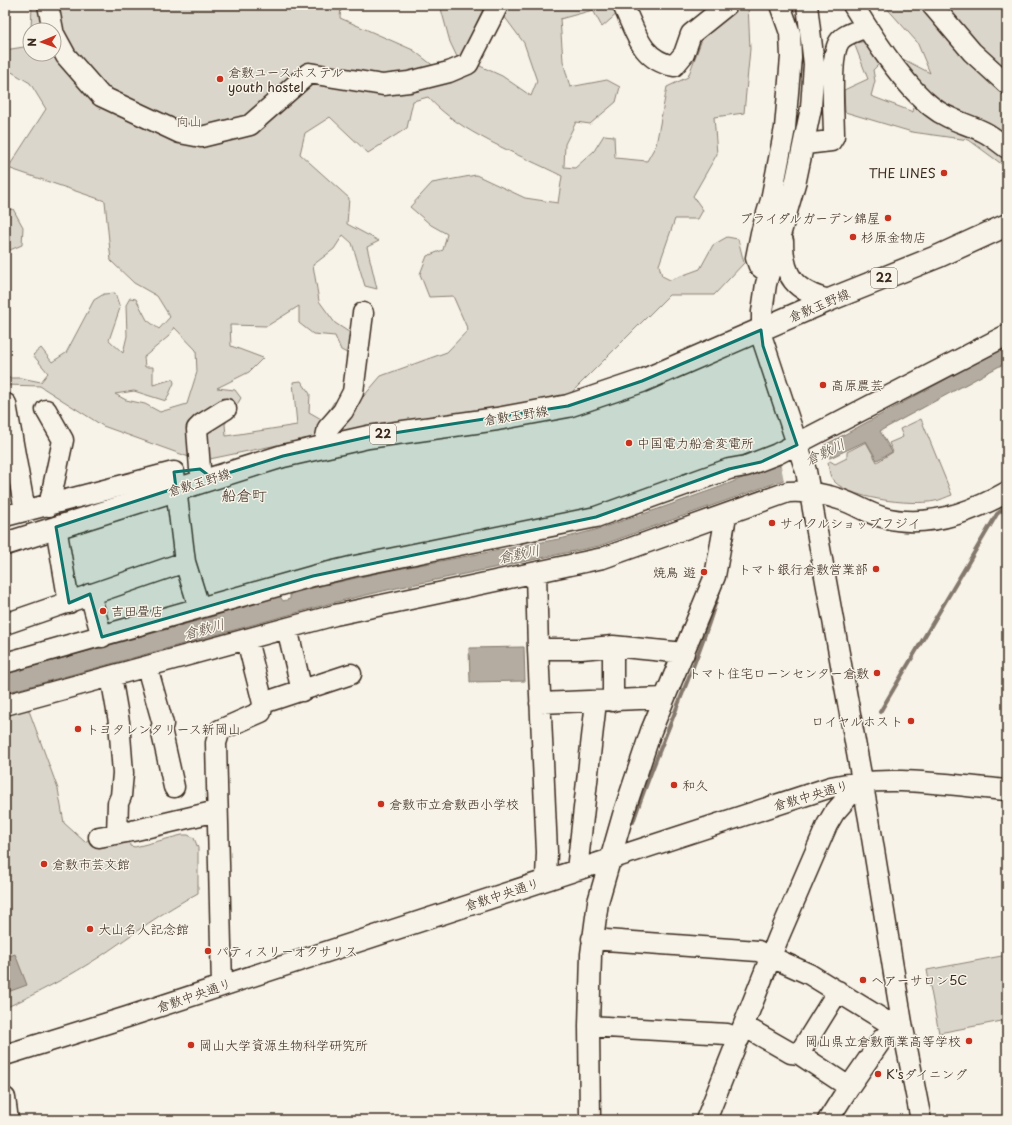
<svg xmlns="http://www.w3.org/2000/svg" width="1012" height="1125" font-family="'Playpen Sans','Klee One',sans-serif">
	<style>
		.green { fill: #dbd6cb; stroke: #8b8074; fill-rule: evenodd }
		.water { fill: #b4aca0; stroke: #84786c }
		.pier { fill: #f7f3e8 }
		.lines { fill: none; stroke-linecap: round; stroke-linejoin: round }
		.stream { stroke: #84786c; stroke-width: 4 }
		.minor-casing { stroke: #3b2a1e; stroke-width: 23 }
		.major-casing { stroke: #3b2a1e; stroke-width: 25 }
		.minor { stroke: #f7f3e8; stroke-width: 20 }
		.major { stroke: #f7f3e8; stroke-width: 22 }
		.marked { fill: #0f766e; fill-opacity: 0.2; stroke: #0f766e; stroke-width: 3; stroke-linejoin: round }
		.poi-dot { fill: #c8321e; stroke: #f7f3e8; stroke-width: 1.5 }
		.labels { text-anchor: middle; stroke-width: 3; stroke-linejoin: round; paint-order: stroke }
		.shield { fill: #f7f3e8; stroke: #73665b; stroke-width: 1 }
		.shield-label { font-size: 12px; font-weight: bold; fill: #3b2a1e }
		.poi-label { font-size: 13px; fill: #3b2a1e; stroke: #f7f3e8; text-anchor: start }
		.park-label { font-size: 13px; fill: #5b4c41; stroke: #f7f3e8 }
		.street-label { font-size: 13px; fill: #3b2a1e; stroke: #f7f3e8 }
		.water-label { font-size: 14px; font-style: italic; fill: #5f5145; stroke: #f7f3e8 }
		.quarter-label { font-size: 15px; fill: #3b2a1e; stroke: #f7f3e8 }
	</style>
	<rect width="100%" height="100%" fill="#f7f3e8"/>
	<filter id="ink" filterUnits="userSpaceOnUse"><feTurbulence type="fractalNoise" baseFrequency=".025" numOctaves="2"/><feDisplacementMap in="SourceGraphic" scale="8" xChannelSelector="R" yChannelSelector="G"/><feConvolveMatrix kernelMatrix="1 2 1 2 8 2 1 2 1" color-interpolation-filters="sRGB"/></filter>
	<g filter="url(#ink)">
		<!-- green -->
		<path class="green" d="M32,5h316l-7,2 -1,11 73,32 22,17 24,-6 -9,-19 -10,-37h45l-14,30 9,31 22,10 29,20 6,-15 -13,-38 -23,-31 4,-7h110l4,7 -17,15 -9,-17 -33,9 3,42 7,26 37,-7 13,7 -4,15 -26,22 -14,-2 -11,22 -1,23 11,1 19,-17 10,-16 10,1 1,22 32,3 9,-16 11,-58 21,-10 17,-46 30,-26h13l2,44 -6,64 -30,4 3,37 -24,42 10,14 -5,9h-23l-16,46 3,11 8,4 30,-11 13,-24 14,-8 11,2 6,24 -30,32h-45l-113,113 -187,18 -169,35 -97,-35 -63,-40 -35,-1v-7h16l20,4 7,-9 -15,-18 8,-7 11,14 14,-9 28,-53 10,-6 11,-1 5,15 -11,32 14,13 4,-17 -1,-31 4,-7 6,1 11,21 12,9 11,-12 -13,-21 -23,-13 -23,-22 -6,-60 -97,-33 38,-59 -16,-26 -25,-15v-18l25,-4v8h24v-24h-23zM428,97c31,36 91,57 134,79l-4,27 -33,-5 -49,-23 -44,8 -22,24 21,18 16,9 -4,16 -16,6 -7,18 9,23 24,-1 15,34 -21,22 -66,24 -18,21 -29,5 -11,18 -14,-8 1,-18 -9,-13 -8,1 4,43 -71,11 -1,-12 16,-26 -6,-8 -18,-2 32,-16 14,-14 -32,-12 -1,-21 37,1 32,-20v17l14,11 22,2 6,14 12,6 11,-14 -29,-19 -16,-22 -6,-36 21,-16 9,-14 9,8 13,43 12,3 -10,-42 12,-6 -32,-17 2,-26 -49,-44 5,-21 25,-16 38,36 39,-25 6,-27zM174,327l22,23 1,22 -10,32 -27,8 -15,-8 -19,-4 -11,-6 19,-3 32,10 8,-18 -1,-4 -20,6v-18h-8l-1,-10 25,-21z
			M884,5h118l5,10v153l-38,-28 -57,-8 -67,-20 -1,-22 24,-11 -14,-36 14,-2 62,32 -13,-31zM879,64l37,33 -3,15 -42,-16 4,-15 -2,-11z
			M13,209l10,18 -1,18 -17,7v-41z
			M921,419l31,76c-6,2 -11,5 -17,6 -22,5 -93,-2 -104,-24 -2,-4 -2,-10 -3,-15l2,-1 5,3 12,-6v-6l19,-10 11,20 16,-10 -4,-9 14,-6 -3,-8z
			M28,708l30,81 6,34 21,19 13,-9 31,6 1,7 5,1 47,-12h6l6,3 4,10v45c-34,18 -65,41 -97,63 -31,20 -63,37 -96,52v-292z
			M1007,955v65l-68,13 -12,-63z"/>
		<!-- water -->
		<path class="water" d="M1007,346v16l-127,69 12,21 -15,8 -11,-19 -85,40 -182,65 -207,43 -60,14 -327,90v-19l203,-56 71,-23 4,6 7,-2v-6l97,-22 177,-33 31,-8 66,-22 59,-21 107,-43z
			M524,647l1,34 -55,1 -1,-34z
			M15,954l12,31 -22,8 2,-36z"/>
		<!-- pier -->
		<path class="pier" d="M824,443l6,18 -46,20 -4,-20z"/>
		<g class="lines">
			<!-- stream -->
			<path class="stream" d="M732,539l2,-14
				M880,712l117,-198 10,-8
				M633,822c26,-78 63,-152 86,-231"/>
			<!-- minor casing -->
			<g class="minor-casing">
				<path id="minor" d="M48,5l5,25
					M623,5c13,28 18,55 51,61l10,-12 7,-20 36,-29
					M807,5l7,59 -3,44 -15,72 -30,104 -4,28v26l44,133 63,348 33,204 19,97
					M853,5c19,31 50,80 79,102 16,13 34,16 52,25 8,4 16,11 23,16
					M932,5l40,47 35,32
					M54,34l12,22 35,40 79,37 21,4 49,-12 59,-52 74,12 26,-3 40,-10 19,-8 30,-59
					M805,144l26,-3 3,-5c0,-21 -5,-78 5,-94 5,-8 19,-11 27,-15
					M783,241c0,36 12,50 46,59
					M769,274l-10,-8 -3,-8 5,-25 10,-33 14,-72 6,-71 -1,-24 -10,-28
					M6,404l19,107
					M46,410l17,30 -14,66
					M324,446l4,-18 15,-17 10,-19 10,-79
					M200,469l-3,-40 5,-5 24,-15
					M5,516l169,-44 11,90 14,45
					M56,527l13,76
					M536,573l2,76
					M90,594l12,43
					M5,624l180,-62
					M287,628l15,63
					M613,646v55
					M5,663l308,-87 42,-10 241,-49 133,-48 17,-3 31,-12 230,-119
					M147,667l16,57 -2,5 13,58
					M111,676l8,46 4,51 -2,23 -3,7 -1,31
					M263,703l88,-29
					M540,703l124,-5
					M5,705l330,-90 268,-57 185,-66c18,-1 37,2 54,8 14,5 26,13 40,17 42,12 88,-4 125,-25
					M99,837l33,-6 85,-20
					M577,870l19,-168
					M546,879l1,-27 -9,-203h43l32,-3 71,7
					M592,939l166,12 51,23 75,46 18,3
					M222,986l-6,-243 4,-13 41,-18 2,-9 -16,-63
					M589,1026l138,8 12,5
					M744,1026l47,27 8,1 50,33
					M799,1054l39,-63
					M5,1055l122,-38 704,-230c58,-13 117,-2 176,3
					M5,1098l3,22
					M590,1120l-1,-94 2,-72 7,-52 25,-87 28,-84 64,-155 11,-60
					M706,1120l73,-184 48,-111 7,-12 28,-32
					M828,1120l21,-33 34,-49 19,-15"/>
			</g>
			<!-- major casing -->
			<g class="major-casing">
				<path id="major" d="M5,544l278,-88 85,-19 129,-18 71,-13 74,-25 187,-81 110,-44 68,-31"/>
			</g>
			<!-- minor -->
			<use href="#minor" class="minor"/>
			<!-- major -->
			<use href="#major" class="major"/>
		</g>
	</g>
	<!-- marked area -->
	<path class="marked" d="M761,330l2,16 34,99 -36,17 -32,7 -133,48 -283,59 -211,61 -12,-43 -21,9 -13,-76 120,-39 -2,-16 26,-3 12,9 71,-22 85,-19 200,-31 74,-25z"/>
	<!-- markers -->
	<g class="poi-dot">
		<circle cx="220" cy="79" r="4"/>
		<circle cx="944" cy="173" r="4"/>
		<circle cx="888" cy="218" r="4"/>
		<circle cx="853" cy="237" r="4"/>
		<circle cx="823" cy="385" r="4"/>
		<circle cx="629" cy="443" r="4"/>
		<circle cx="772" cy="523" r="4"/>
		<circle cx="876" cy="569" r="4"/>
		<circle cx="704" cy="572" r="4"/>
		<circle cx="103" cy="611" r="4"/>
		<circle cx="877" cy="673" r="4"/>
		<circle cx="911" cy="721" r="4"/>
		<circle cx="78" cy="729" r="4"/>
		<circle cx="674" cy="785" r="4"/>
		<circle cx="381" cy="804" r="4"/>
		<circle cx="44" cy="864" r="4"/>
		<circle cx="90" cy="929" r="4"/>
		<circle cx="208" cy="951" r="4"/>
		<circle cx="863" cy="980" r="4"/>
		<circle cx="969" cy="1041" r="4"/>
		<circle cx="191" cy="1045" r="4"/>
		<circle cx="878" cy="1074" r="4"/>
	</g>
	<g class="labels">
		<!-- shield labels -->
		<g class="shield">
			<rect x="871" y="268" width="26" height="20" rx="3"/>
			<rect x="370" y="424" width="26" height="20" rx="3"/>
		</g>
		<g class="shield-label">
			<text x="884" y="282">22</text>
			<text x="383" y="438">22</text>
		</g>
		<!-- poi labels -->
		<g class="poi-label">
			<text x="228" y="77">倉敷ユースホステル<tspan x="228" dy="15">youth hostel</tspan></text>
			<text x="936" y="178" text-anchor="end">THE LINES</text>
			<text x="880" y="223" text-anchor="end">ブライダルガーデン錦屋</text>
			<text x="861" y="242">杉原金物店</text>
			<text x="831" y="390">高原農芸</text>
			<text x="637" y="448">中国電力船倉変電所</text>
			<text x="780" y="528">サイクルショップフジイ</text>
			<text x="868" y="574" text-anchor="end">トマト銀行倉敷営業部</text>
			<text x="696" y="577" text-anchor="end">焼鳥 遊</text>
			<text x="111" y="616">吉田畳店</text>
			<text x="869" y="678" text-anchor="end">トマト住宅ローンセンター倉敷</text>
			<text x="903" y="726" text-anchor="end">ロイヤルホスト</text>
			<text x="86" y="734">トヨタレンタリース新岡山</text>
			<text x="682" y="790">和久</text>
			<text x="389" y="809">倉敷市立倉敷西小学校</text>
			<text x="52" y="869">倉敷市芸文館</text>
			<text x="98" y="934">大山名人記念館</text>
			<text x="216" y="956">パティスリーオクサリス</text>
			<text x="871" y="985">ヘアーサロン5C</text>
			<text x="961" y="1046" text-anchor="end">岡山県立倉敷商業高等学校</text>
			<text x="199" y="1050">岡山大学資源生物科学研究所</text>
			<text x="886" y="1079">K'sダイニング</text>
		</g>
		<!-- park labels -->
		<g class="park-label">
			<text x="189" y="126">向山</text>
		</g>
		<!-- street labels -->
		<g class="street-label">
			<text transform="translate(819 305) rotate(-23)" y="5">倉敷玉野線</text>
			<text transform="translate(516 415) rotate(-9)" y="5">倉敷玉野線</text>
			<text transform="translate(199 482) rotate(-17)" y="5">倉敷玉野線</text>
			<text transform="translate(811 795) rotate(-16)" y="5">倉敷中央通り</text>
			<text transform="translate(502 894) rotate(-18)" y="5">倉敷中央通り</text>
			<text transform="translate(194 995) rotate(-19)" y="5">倉敷中央通り</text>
		</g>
		<!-- water labels -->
		<g class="water-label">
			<text transform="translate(825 452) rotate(-25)" y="5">倉敷川</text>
			<text transform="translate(519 554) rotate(-11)" y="5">倉敷川</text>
			<text transform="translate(204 629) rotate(-15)" y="5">倉敷川</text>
		</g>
		<!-- quarter labels -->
		<g class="quarter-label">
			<text x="244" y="501">船倉町</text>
		</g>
	</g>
	<!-- margin -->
	<rect width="1012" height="1125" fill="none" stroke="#f7f3e8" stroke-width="20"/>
	<rect x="10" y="10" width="992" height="1105" fill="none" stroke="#3b2a1e" stroke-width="1.5" filter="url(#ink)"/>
	<!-- north arrow -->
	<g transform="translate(42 42) rotate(268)"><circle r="19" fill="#f7f3e8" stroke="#aca397"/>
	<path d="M0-3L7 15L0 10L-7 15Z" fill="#c8321e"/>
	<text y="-6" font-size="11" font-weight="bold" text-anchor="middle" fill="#3b2a1e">N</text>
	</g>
</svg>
